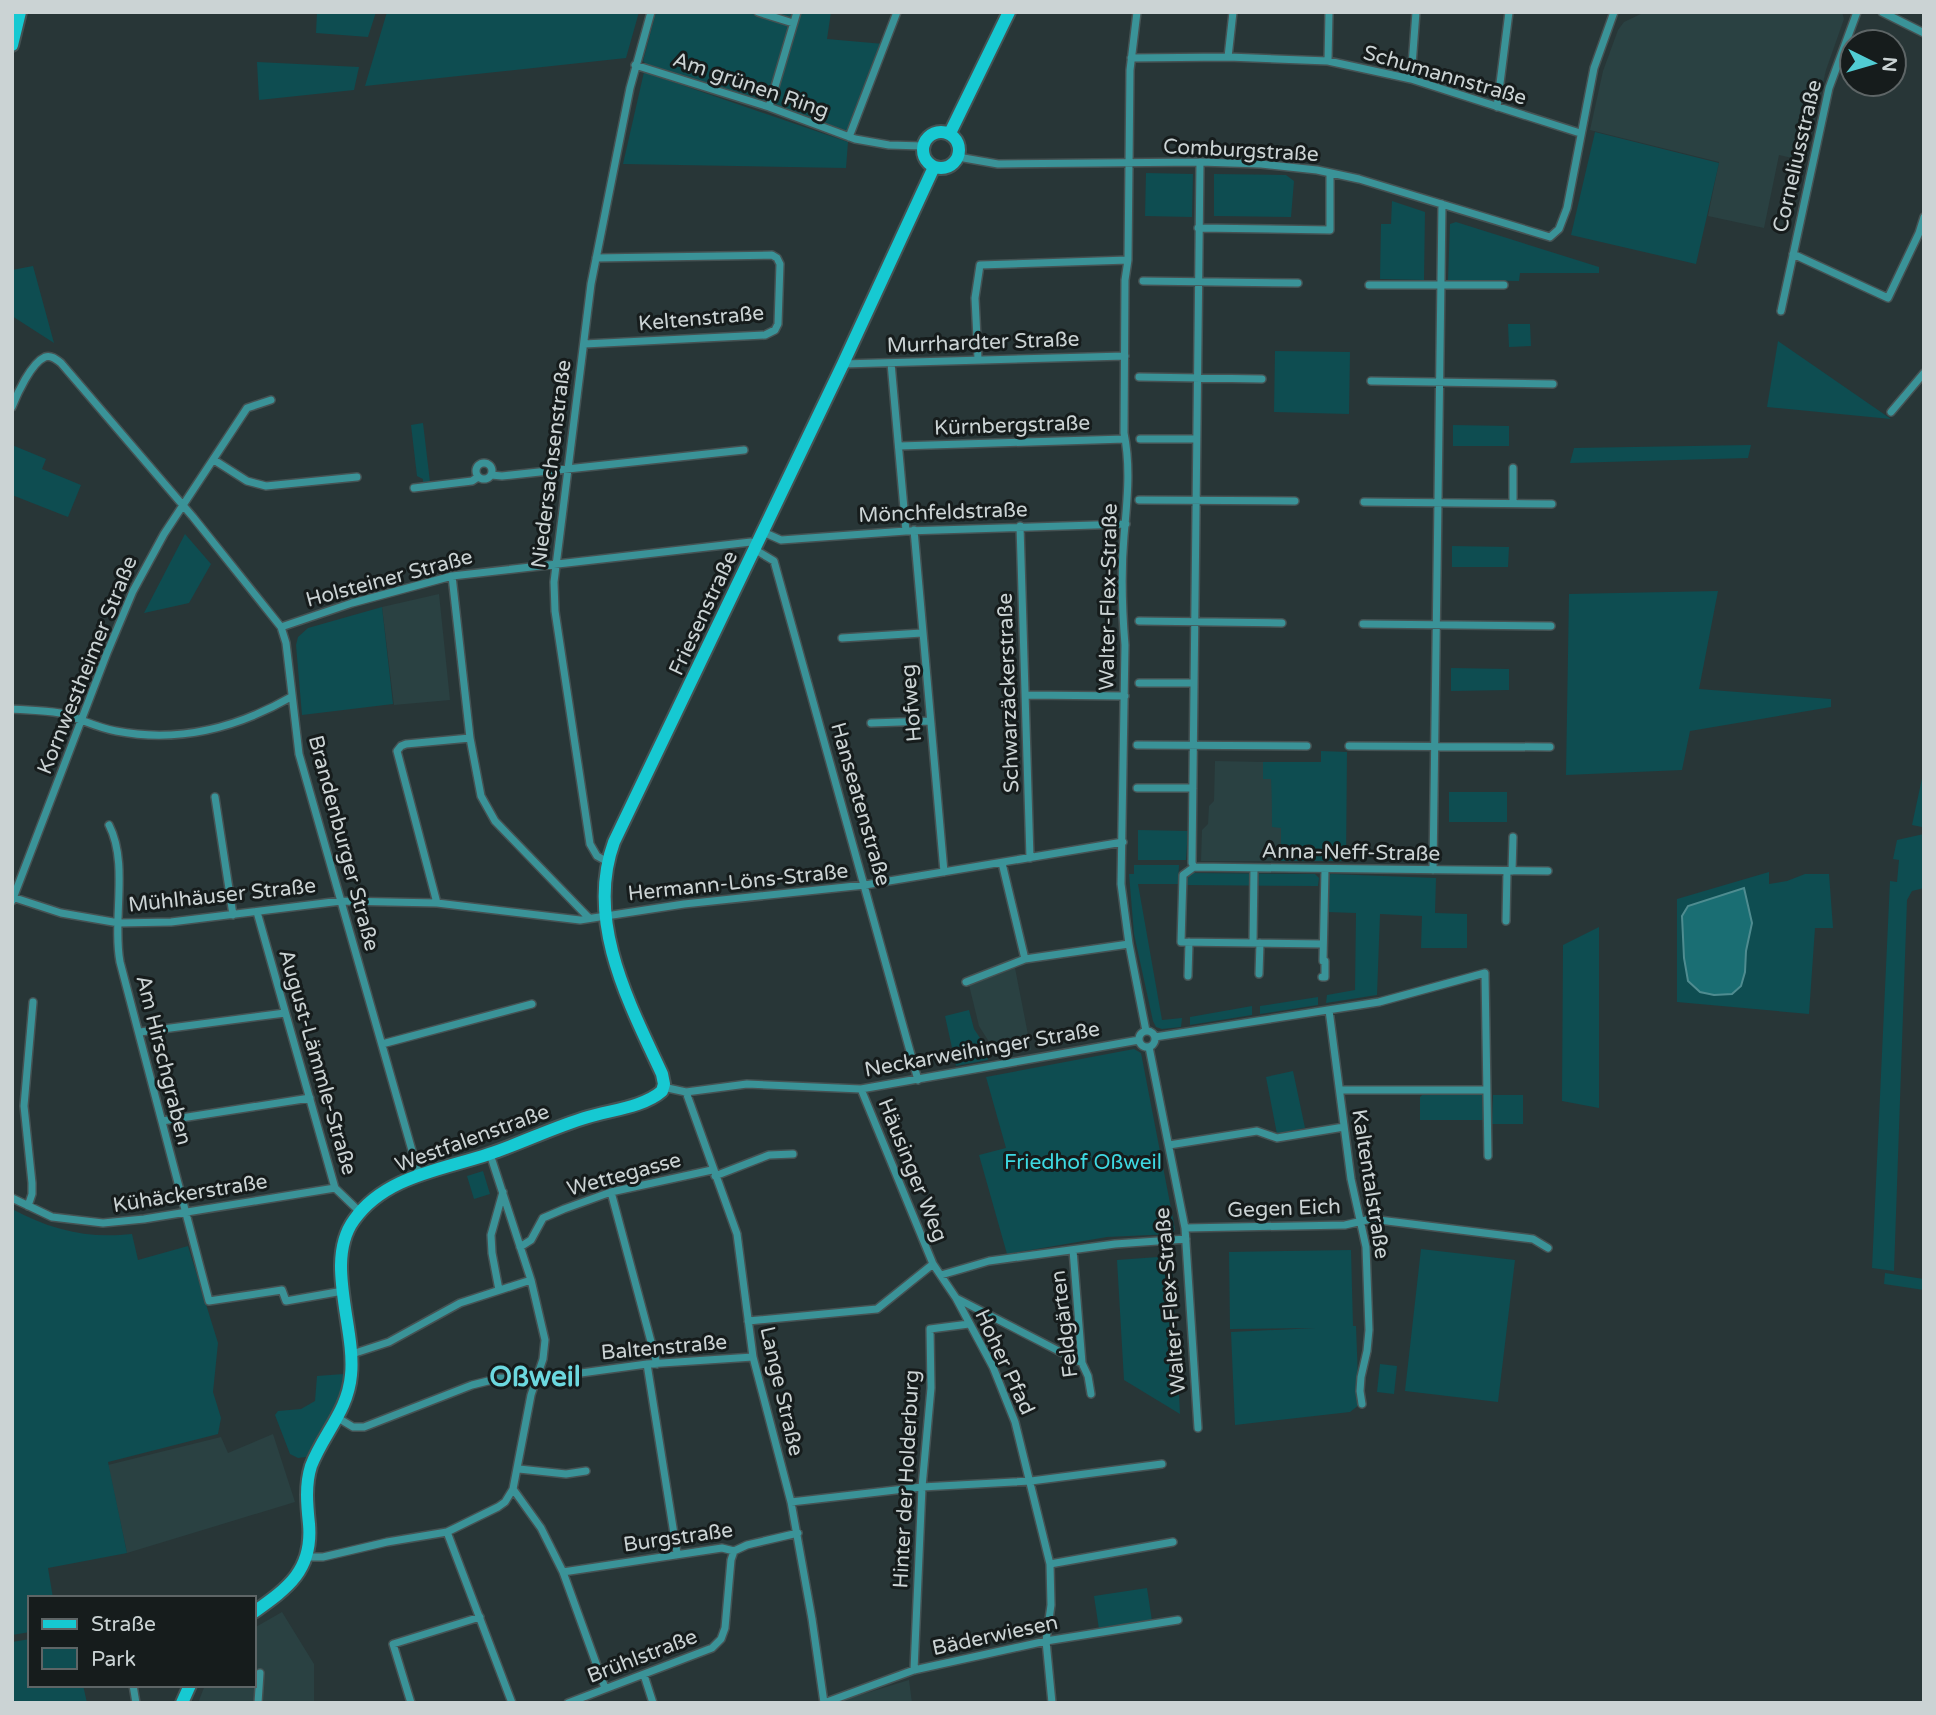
<svg xmlns="http://www.w3.org/2000/svg" width="1936" height="1715" font-family="'Varela Round',sans-serif">
	<style>
		.built { fill: #2a4142 }
		.green { fill: #0e4d51 }
		.water { fill: #1a6e73; stroke: #4f8c90; stroke-width: 2 }
		.lines { fill: none; stroke-linecap: round; stroke-linejoin: round }
		.minor-casing { stroke: #455253; stroke-width: 10 }
		.secondary-casing { stroke: #455253; stroke-width: 16 }
		.minor { stroke: #3a9398; stroke-width: 7 }
		.secondary { stroke: #16c9d2; stroke-width: 12 }
		.labels { text-anchor: middle; stroke-width: 6; stroke-linejoin: round; paint-order: stroke }
		.street-label { font-size: 21px; fill: #cbd3d4; stroke: #161c1c }
		.park-label { font-size: 21px; fill: #3dd9e2; stroke: #161c1c }
		.district-label { font-size: 28px; font-weight: bold; fill: #6cd8df; stroke: #161c1c }
	</style>
	<rect width="100%" height="100%" fill="#283637"/>
	<!-- built -->
	<path class="built" d="M1645,12h197l2,7 -18,51 -21,91 -26,-6 -15,73 -56,-12 11,-54 -129,-32 13,-59 15,-41 6,-8z
		M439,594l11,106 -56,5 -12,-98z
		M1215,761l48,1v17h9v11l9,37v34h-80l1,-31 6,-6 1,-18 5,-5z
		M1015,968l16,82 -37,6 -3,-11 -12,-19 -10,-41z
		M273,1434l22,68 -168,51 -19,-88 113,-28 7,16z
		M282,1612l32,52v39h-116l7,-18h49v-57z
		M909,1680l3,23h-75l3,-2z"/>
	<!-- green -->
	<path class="green" d="M317,12h59l-8,25 -52,-4z
		M387,12h252l-13,46 -261,28z
		M656,12h175l-4,27 57,5 -35,93 -198,-68 -8,-8z
		M257,62l102,5 -5,23 -95,10z
		M644,72l204,70 -2,26 -223,-4z
		M1595,132l124,31 -23,101 -125,-29z
		M1146,173l47,1 -1,43 -47,-1z
		M1214,174l72,1 8,6 -3,36 -77,-1z
		M1392,201l33,11 -1,68 -44,-1 1,-55h10z
		M1456,222l143,45v6h-79l-1,8 -71,-1 2,-56z
		M33,266l21,77 -42,-27v-46z
		M1508,324h22l1,22 -22,1z
		M1778,341l113,78 -124,-12z
		M1275,351l75,1 -1,62 -75,-2z
		M423,423l7,59h-7v-3l-6,-3 -6,-51z
		M1453,425l56,1v20h-56z
		M12,445l34,14 -4,10 39,16 -13,32 -56,-22z
		M1751,445l-3,13 -178,5 4,-15z
		M185,534l26,30 -22,39 -45,10z
		M1452,546l57,1 -1,20h-56z
		M1718,591l-19,98 132,10v8l-141,24 -8,39 -116,5 3,-181z
		M382,607l11,97 -91,11 -6,-70 2,-8 10,-9z
		M1451,668l58,1v21l-58,1z
		M1321,751l26,1 -1,109h-65v-33l-9,-1c0,-17 0,-31 -1,-48h-8v-17h58z
		M1924,769v51l-2,7 -10,-2z
		M1449,792h58v30h-58z
		M1138,830l50,1 -2,29h-48z
		M1924,834v54l-12,3 -5,9 -13,371 -22,-3 18,-387 7,1 2,-22 -6,-1 4,-19z
		M1134,865h45l-1,19h-40l24,136 20,-2 -1,9 -19,2 -6,-2 -3,-6 -19,-87 -5,-60h5z
		M1769,872v12l18,-3 18,-7h24l4,54h-18l-6,86 -132,-12v-103z
		M1192,873l123,1 4,4 -1,8 -132,-1 1,-7z
		M1331,874l105,4 -1,35 32,1v34h-46l1,-32 -42,-2 -3,81 -51,8 1,-8 28,-5 1,-77 -29,-1v-35z
		M1599,927v181l-37,-7 1,-156z
		M1318,997v8l-58,9v-8z
		M1252,1006v9l-62,10v-8z
		M969,1010l5,19 12,18 2,13 -32,6 -11,-50z
		M1134,1049l7,4 34,176 -2,5 -66,3 -100,17 -28,-99 27,-7 -20,-71z
		M1293,1071l12,57 -28,6 -11,-57z
		M1423,1094l59,1 2,25h-64v-23z
		M1493,1095h30v29h-31z
		M483,1171l7,23 -16,5 -7,-23z
		M12,1209c39,21 76,30 120,25l6,26 50,-14 30,97 -5,49 8,26 -3,16 -110,28 19,91 -79,15 5,30h-23v34l-18,3z
		M1421,1249l94,11 -17,142 -93,-11z
		M1351,1250l2,76h3l3,79 -9,7 -115,13 -4,-93 85,-4 -86,1 -1,-77z
		M1172,1256l8,158 -56,-34 -7,-120z
		M1885,1273l39,6v11l-40,-6z
		M1380,1364l17,2 -3,28 -17,-2z
		M344,1374l-8,35 -30,48 -8,1 -8,-4 -15,-39 3,-4 23,-2 14,-8 2,-25z
		M1147,1588l5,33 -53,8 -5,-33z
		M30,1639v46h53l4,18h-75v-61z"/>
	<!-- water -->
	<path class="water" d="M1744,888l8,35 -6,28 -1,21 -4,14 -9,8 -18,1 -14,-3 -12,-11 -4,-23 -2,-42 6,-10z"/>
	<g class="lines">
		<!-- minor casing -->
		<g class="minor-casing">
			<path id="minor" d="M758,12l35,11
				M1137,12l-7,58 -2,190 -3,20 -1,153c7,34 3,69 0,103 -3,35 -2,73 1,109l-4,239 8,60 17,87
				M1882,12l42,21
				M1228,57l5,-45
				M1131,58l97,-1 100,4 83,18 169,54
				M1328,61l1,-49
				M635,65l134,42 86,32 34,6 34,1
				M1411,79l5,-67
				M769,107l28,-95
				M1497,107l12,-95
				M849,137l48,-125
				M958,157l40,7 202,-2 61,2 56,6 42,9 191,58 9,-8 8,-21 27,-140 20,-56
				M1198,228l132,2v-57
				M1793,254l95,44 31,-65 5,-16
				M1143,281l155,2
				M1369,285h135
				M1781,311l48,-223 28,-76
				M584,344l181,-9 10,-5 3,-6 2,-60 -3,-6 -5,-3 -176,3
				M978,359l-3,-61 5,-33 148,-5
				M891,363l15,168
				M843,364l282,-8
				M1139,377l123,2
				M1371,381l182,3
				M12,407c5,-13 19,-44 33,-50 6,-2 11,2 16,6l132,154 88,110 5,16 13,111 120,421
				M1891,412l33,-39
				M1140,439h56
				M899,446l226,-7
				M214,460l33,21 19,5 91,-9
				M476 471a8 8 0 1 1 16 0a8 8 0 1 1-16 0Z
				M491,475l11,1 242,-26
				M414,488l58,-7 6,-4
				M1139,500l156,1
				M1364,502l188,2
				M1513,503v-35
				M1020,526l10,332
				M914,530l30,342
				M763,532l18,8 125,-9 220,-7
				M754,549l20,12 144,519
				M452,576l18,162 11,58 14,25 94,97
				M1139,621l143,2
				M1363,624l188,2
				M281,627l71,-24 100,-27 299,-34 6,2
				M842,638l80,-5
				M1139,683h55
				M1026,695l99,1
				M12,709c16,1 33,1 48,4 19,5 37,15 56,18 62,12 121,-3 175,-34
				M871,723l59,-2
				M1137,745l170,1
				M1349,746l201,1
				M1137,788h56
				M215,797l18,118
				M109,825c20,39 3,94 11,137l89,339 73,-11 4,11 57,-10
				M608,862l-11,-6 -7,-12 -35,-233 -1,-29 37,-298 39,-196 21,-76
				M1002,863l23,96 104,-15
				M1194,867l-2,-4 8,-701
				M1194,867l354,4
				M1194,867l-11,8 -2,67 142,2
				M1433,870l9,-666
				M1512,871l1,-34
				M12,897l49,16 58,10 52,-1 170,-21 96,2 143,17 104,-16 181,-19 258,-43
				M12,901l95,-248 26,-62 31,-57 83,-126 24,-8
				M437,903l-40,-152 4,-5 5,-2 64,-6
				M257,912l78,276 25,24
				M1506,921l1,-50
				M1253,943l1,-75
				M1259,974l1,-31
				M1188,976l1,-34
				M1322,977h3v-16h-2l2,-92
				M966,982l59,-23
				M1329,1010l22,169 15,68 3,83 -2,21 -6,26 -1,14 2,13
				M1139 1039a8 8 0 1 1 16 0a8 8 0 1 1-16 0Z
				M140,1032l145,-19
				M1155,1037l224,-35 106,-29 3,183
				M382,1044l150,-40
				M1149,1047l36,181 13,200
				M663,1087l23,5 61,-8 114,5 278,-49
				M861,1089l72,175 23,34 37,69 22,55 35,142 1,41 -5,36 6,62
				M1340,1090h147
				M686,1092l51,142 16,123 38,145 21,117 12,84
				M162,1121l148,-23
				M1169,1145l88,-14 20,7 67,-11
				M715,1176l54,-21 24,-1
				M611,1192l46,172
				M12,1198l40,19 51,6 41,-4 191,-31
				M28,1206l4,-12v-11l-8,-77 9,-104
				M1185,1228l160,-3 26,-6 162,20 15,9
				M520,1247l11,-7 12,-22 21,-9 47,-17 101,-22
				M1073,1250l9,113 6,13 3,18
				M941,1275l48,-14 126,-17 71,-5
				M499,1290l-7,-37 -1,-18 12,-43
				M956,1298l126,65
				M748,1321l129,-12 56,-45
				M352,1354l37,-12 71,-39 71,-23
				M647,1364l30,189
				M338,1418l15,9h11l108,-42 28,-7 37,1 110,-15 106,-7
				M519,1469l47,5 20,-3
				M513,1489l28,39 22,44 42,116
				M791,1502l131,-15 109,-6 131,-17
				M447,1532l65,171
				M306,1557h17l64,-15 60,-10 51,-25 7,-5 8,-13 18,-94 12,-36 2,-19 -14,-60 -41,-126
				M1050,1564l123,-22
				M563,1572l159,-24 12,3 13,-6 51,-12
				M914,1670l8,-183 9,-99 -1,-59 39,-5
				M644,1675l9,28
				M133,1685l3,18
				M258,1703l2,-30
				M411,1703l-18,-59 87,-27
				M568,1703l144,-55 9,-9 4,-11 6,-68 3,-9
				M824,1703l90,-33 132,-29 132,-21"/>
		</g>
		<!-- secondary casing -->
		<g class="secondary-casing">
			<path id="secondary" d="M12,45l8,-33
				M923 150a18 18 0 1 1 36 0a18 18 0 1 1-36 0Z
				M950,133l59,-121
				M254,1612c34,-24 59,-42 55,-88 -2,-19 -4,-39 2,-58 12,-32 37,-55 40,-91 5,-47 -27,-114 3,-155 31,-44 88,-50 135,-66 33,-11 65,-27 99,-37 23,-7 56,-10 74,-26l2,-7 -2,-10c-33,-71 -77,-153 -48,-232l229,-478 91,-197
				M182,1703l8,-18"/>
		</g>
		<!-- minor -->
		<use href="#minor" class="minor"/>
		<!-- secondary -->
		<use href="#secondary" class="secondary"/>
	</g>
	<g class="labels">
		<!-- street labels -->
		<g class="street-label">
			<text transform="translate(1445 75) rotate(16)" y="7">Schumannstraße</text>
			<text transform="translate(751 85) rotate(19)" y="7">Am grünen Ring</text>
			<text transform="translate(1241 150) rotate(3)" y="7">Comburgstraße</text>
			<text transform="translate(1797 156) rotate(-77)" y="7">Corneliusstraße</text>
			<text transform="translate(701 318) rotate(-5)" y="7">Keltenstraße</text>
			<text transform="translate(983 342) rotate(-2)" y="7">Murrhardter Straße</text>
			<text transform="translate(1012 425) rotate(-2)" y="7">Kürnbergstraße</text>
			<text transform="translate(551 464) rotate(-83)" y="7">Niedersachsenstraße</text>
			<text transform="translate(943 512) rotate(-2)" y="7">Mönchfeldstraße</text>
			<text transform="translate(389 578) rotate(-15)" y="7">Holsteiner Straße</text>
			<text transform="translate(1108 597) rotate(-89)" y="7">Walter-Flex-Straße</text>
			<text transform="translate(703 613) rotate(-65)" y="7">Friesenstraße</text>
			<text transform="translate(87 665) rotate(-68)" y="7">Kornwestheimer Straße</text>
			<text transform="translate(1008 693) rotate(-92)" y="7">Schwarzäckerstraße</text>
			<text transform="translate(911 703) rotate(-95)" y="7">Hofweg</text>
			<text transform="translate(861 804) rotate(74)" y="7">Hanseatenstraße</text>
			<text transform="translate(344 843) rotate(75)" y="7">Brandenburger Straße</text>
			<text transform="translate(1351 852) rotate(1)" y="7">Anna-Neff-Straße</text>
			<text transform="translate(738 882) rotate(-6)" y="7">Hermann-Löns-Straße</text>
			<text transform="translate(222 895) rotate(-6)" y="7">Mühlhäuser Straße</text>
			<text transform="translate(982 1049) rotate(-10)" y="7">Neckarweihinger Straße</text>
			<text transform="translate(164 1060) rotate(76)" y="7">Am Hirschgraben</text>
			<text transform="translate(318 1062) rotate(74)" y="7">August-Lämmle-Straße</text>
			<text transform="translate(472 1138) rotate(-20)" y="7">Westfalenstraße</text>
			<text transform="translate(913 1170) rotate(68)" y="7">Häusinger Weg</text>
			<text transform="translate(624 1174) rotate(-15)" y="7">Wettegasse</text>
			<text transform="translate(1371 1184) rotate(81)" y="7">Kaltentalstraße</text>
			<text transform="translate(190 1193) rotate(-9)" y="7">Kühäckerstraße</text>
			<text transform="translate(1284 1208) rotate(-2)" y="7">Gegen Eich</text>
			<text transform="translate(1170 1301) rotate(-95)" y="7">Walter-Flex-Straße</text>
			<text transform="translate(1064 1324) rotate(-97)" y="7">Feldgärten</text>
			<text transform="translate(664 1347) rotate(-5)" y="7">Baltenstraße</text>
			<text transform="translate(1005 1362) rotate(65)" y="7">Hoher Pfad</text>
			<text transform="translate(782 1391) rotate(77)" y="7">Lange Straße</text>
			<text transform="translate(906 1479) rotate(-87)" y="7">Hinter der Holderburg</text>
			<text transform="translate(678 1537) rotate(-8)" y="7">Burgstraße</text>
			<text transform="translate(995 1635) rotate(-12)" y="7">Bäderwiesen</text>
			<text transform="translate(642 1656) rotate(-21)" y="7">Brühlstraße</text>
		</g>
		<!-- park labels -->
		<g class="park-label">
			<text x="1083" y="1169">Friedhof Oßweil</text>
		</g>
		<!-- district labels -->
		<g class="district-label">
			<text x="535" y="1386">Oßweil</text>
		</g>
	</g>
	<!-- border -->
	<rect width="1936" height="1715" fill="none" stroke="#cbd3d4" stroke-width="28"/>
	<!-- legend -->
	<rect x="28" y="1596" width="228" height="91" fill="#161c1c" stroke="#5e6566" stroke-width="2"/>
	<rect x="42" y="1619" width="35" height="10" fill="#16c9d2" stroke="#5e6566" stroke-width="2"/>
	<text x="91" y="1631" font-size="21" fill="#cbd3d4">Straße</text>
	<rect x="42" y="1648" width="35" height="21" fill="#0e4d51" stroke="#5e6566" stroke-width="2"/>
	<text x="91" y="1666" font-size="21" fill="#cbd3d4">Park</text>
	<!-- north arrow -->
	<g transform="translate(1873 63) rotate(95)"><circle r="33" fill="#161c1c" stroke="#5e6566" stroke-width="2"/>
	<path d="M0-5L12 26L0 18L-12 26Z" fill="#51ccd3"/>
	<text y="-10" font-size="19" font-weight="bold" text-anchor="middle" fill="#cbd3d4">N</text>
	</g>
</svg>
